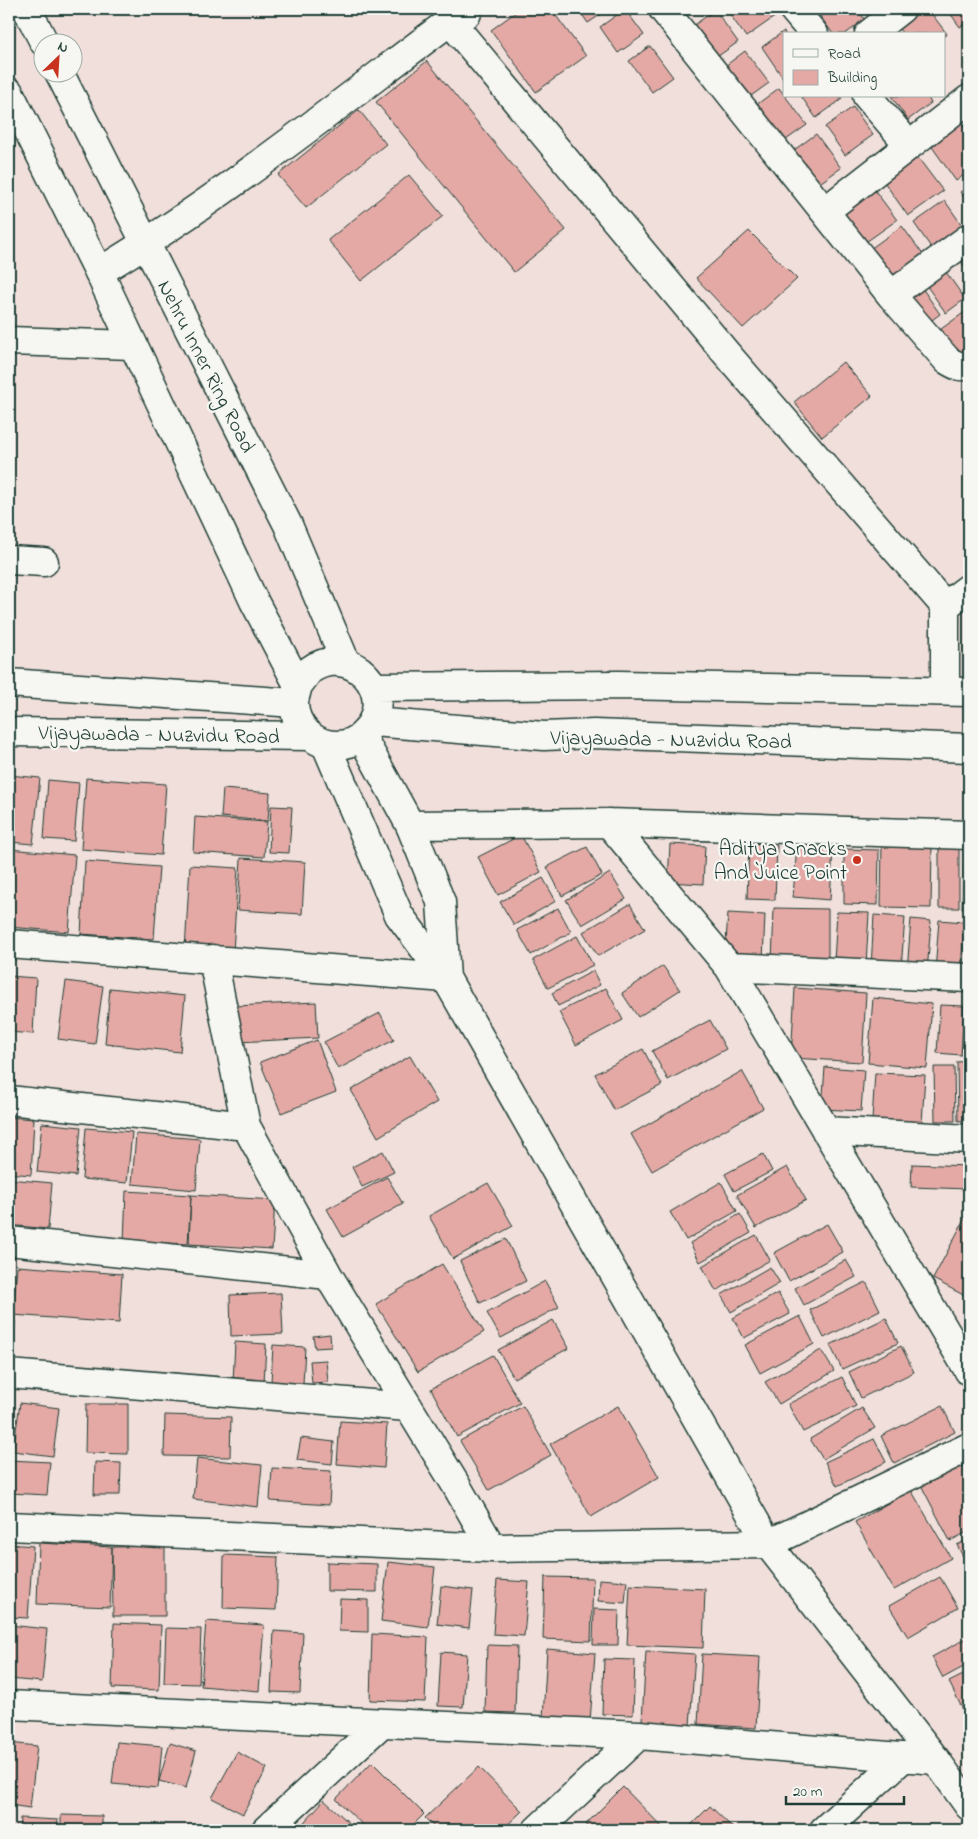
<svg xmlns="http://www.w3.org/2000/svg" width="978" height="1839" font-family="'Indie Flower',sans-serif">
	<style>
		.building { fill: #e4a9a5; stroke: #1f3d34 }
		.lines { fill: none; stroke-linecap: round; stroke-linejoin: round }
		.street-casing { stroke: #1f3d34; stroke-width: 31 }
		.secondary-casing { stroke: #1f3d34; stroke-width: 31 }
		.primary-casing { stroke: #1f3d34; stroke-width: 31 }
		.street { stroke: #f6f6f2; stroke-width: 28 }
		.secondary { stroke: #f6f6f2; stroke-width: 28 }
		.primary { stroke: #f6f6f2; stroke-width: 28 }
		.poi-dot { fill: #c8321e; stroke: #f6f6f2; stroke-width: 2 }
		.labels { text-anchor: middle; stroke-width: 4.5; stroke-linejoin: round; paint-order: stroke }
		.street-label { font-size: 21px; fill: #1f3d34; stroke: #f6f6f2 }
		.poi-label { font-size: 21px; fill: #1f3d34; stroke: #f6f6f2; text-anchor: end }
	</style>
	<rect width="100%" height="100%" fill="#f1dfdb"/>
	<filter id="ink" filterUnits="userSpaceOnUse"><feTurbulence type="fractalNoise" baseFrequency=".02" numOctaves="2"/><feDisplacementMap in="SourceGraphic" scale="10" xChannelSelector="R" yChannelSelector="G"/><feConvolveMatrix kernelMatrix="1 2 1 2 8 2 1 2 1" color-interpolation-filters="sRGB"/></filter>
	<g filter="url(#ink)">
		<!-- building -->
		<path class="building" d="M520,9h31l35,47 -50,36 -45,-62z
			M578,9h31l-21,14z
			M625,9l19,26 -26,18 -18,-26z
			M672,9h21l-14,10z
			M726,9h45l5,7 -30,21z
			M824,9h33l8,11 -20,14h-12l-15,-21z
			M910,9h18l19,25 -3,2v-2h-41l-10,-13z
			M947,9h22v12l-9,6z
			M715,10l23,32 -24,17 -24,-31z
			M784,31l1,3 -2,44 -21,-31z
			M650,46l23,31 -21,15 -23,-31z
			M745,51l24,32 -25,18 -23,-32z
			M427,61l139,169 -52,42 -138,-170z
			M779,88l28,37 -28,20 -27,-37z
			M801,96h39l2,3 -26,19z
			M891,96h36l4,7 -23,17z
			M853,107l20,28 -28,20 -20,-28z
			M359,110l27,34 -80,64 -28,-33z
			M961,122l8,11v38l-13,10 -26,-37z
			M816,134l25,34 -27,19 -24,-34z
			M916,155l27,36 -35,25 -26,-37z
			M409,175l34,41 -82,65 -33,-41z
			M870,184l27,36 -34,24 -27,-36z
			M969,186v19l-9,-13z
			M945,201l21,30 -31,22 -21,-30z
			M902,226l25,34 -33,23 -24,-34z
			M749,231l48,48 -54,49 -47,-50z
			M969,248v25l-11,-16z
			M9,256h1l3,44h-4z
			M946,272l19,27 -19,14 -20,-28z
			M922,288l18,26 -15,11 -19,-27z
			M969,309v43l-7,5 -21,-28z
			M843,362l29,34 -50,41 -28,-35z
			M9,775l31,3 -7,66 -24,-2z
			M86,778l80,6 -5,71 -80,-6z
			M48,780l31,3 -5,58 -30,-2z
			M223,789l47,4 -2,28 -47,-4z
			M271,806l21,1 -3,46 -20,-1z
			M195,817l72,5 -3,35 -71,-5z
			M521,835l20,37 -43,23 -20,-38z
			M882,840l50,2 -1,66 -50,-1z
			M749,843l28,2 -2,55 -28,-1z
			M670,844l35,2 -2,38 -35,-2z
			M797,845l36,3 -3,52 -37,-3z
			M939,846h20v62h-20z
			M965,846h4v63l-7,-1z
			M587,847l15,28 -40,21 -15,-29z
			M9,849l66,6 -6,77 -60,-5z
			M844,849l35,1 -1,55 -34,-1z
			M241,858l64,4 -3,52 -64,-4z
			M85,861l74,6 -5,72 -73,-5z
			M190,865l48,3 -5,85 -48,-3z
			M610,873l16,26 -44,26 -16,-25z
			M543,878l13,23 -42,24 -14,-23z
			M630,904l15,25 -47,27 -15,-24z
			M558,908l13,24 -40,23 -14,-25z
			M774,908l54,1v55l-56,-2z
			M837,912l32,1 -3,51 -32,-2z
			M728,913l37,2 -2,45 -38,-3z
			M874,915l31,2 -4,52 -30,-2z
			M911,919l20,2 -4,52 -20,-2z
			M939,920l25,2 -3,51 -26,-2z
			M577,936l16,29 -45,23 -15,-28z
			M663,966l17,24 -42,27 -16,-24z
			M593,971l7,14 -42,21 -6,-13z
			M9,976l27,2 -3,56 -24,-2z
			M66,981l37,5 -8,58 -37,-5z
			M110,988l75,8 -5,56 -75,-8z
			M606,988l17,32 -47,25 -17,-33z
			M795,988l71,5 -4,69 -71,-4z
			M873,998l59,6 -5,64 -59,-5z
			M316,1002l2,36 -81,4 -2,-36z
			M969,1004v44h-2z
			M940,1005l24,1 -3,49 -24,-2z
			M380,1013l14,27 -56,29 -14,-27z
			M710,1020l16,29 -58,31 -16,-29z
			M317,1040l19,52 -55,21 -21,-51z
			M643,1049l19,36 -48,25 -19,-36z
			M410,1056l27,46 -59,35 -27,-47z
			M969,1061v59l-11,1 -1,-59z
			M825,1067l39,3 -3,41 -39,-2z
			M934,1067h20l1,54h-20z
			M742,1071l21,37 -111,63 -21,-37z
			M875,1073l50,2 -3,48 -50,-3z
			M9,1117l25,2 -3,56 -22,-2z
			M42,1123l39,4 -5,49 -39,-4z
			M86,1128l46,4 -5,51 -45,-4z
			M136,1134l64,5 -4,51 -64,-6z
			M383,1151l11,21 -32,15 -10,-20z
			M763,1154l9,17 -38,20 -9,-17z
			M912,1164l57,2v23l-58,-2z
			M787,1167l19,33 -50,28 -19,-33z
			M387,1177l16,27 -60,33 -16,-28z
			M9,1179l43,4 -4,46 -39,-4z
			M721,1182l16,29 -51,29 -16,-28z
			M488,1183l25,43 -60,33 -24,-43z
			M126,1191l65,4 -3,49 -64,-3z
			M191,1195l84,5 -3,49 -83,-5z
			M740,1214l11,19 -51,29 -10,-19z
			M967,1214l2,1v83l-36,-19z
			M827,1224l16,28 -54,29 -15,-28z
			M756,1235l14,25 -54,31 -14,-25z
			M506,1239l20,42 -46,22 -20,-42z
			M846,1260l10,17 -52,28 -9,-17z
			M442,1264l42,68 -66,40 -42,-68z
			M17,1266l105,8 -3,49 -106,-8z
			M770,1267l10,16 -49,29 -10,-17z
			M9,1268h2l-2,31z
			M545,1281l14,26 -58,31 -14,-25z
			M866,1282l14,28 -56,28 -14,-28z
			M281,1293l2,41 -52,2 -1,-41z
			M778,1293l12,21 -46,24 -11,-20z
			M800,1316l14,28 -54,29 -15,-28z
			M886,1318l12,25 -56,26 -12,-24z
			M9,1320l6,1 -2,42h-4z
			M553,1320l16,28 -55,30 -16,-28z
			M330,1334l1,13 -16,1 -2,-12z
			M235,1342l31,2 -2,39 -31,-1z
			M273,1345l32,2 -2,37 -32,-2z
			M901,1346l13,26 -53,26 -12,-26z
			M821,1350l13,21 -55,33 -14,-22z
			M493,1355l27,48 -63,34 -26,-48z
			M326,1360l2,22 -16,1 -2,-22z
			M842,1377l14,29 -53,26 -15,-28z
			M20,1403l39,5 -6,48 -40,-5z
			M86,1404h42v50l-43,-1z
			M523,1406l28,49 -62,35 -29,-49z
			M618,1406l41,71 -68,40 -41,-73z
			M942,1406l13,26 -61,31 -13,-27z
			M862,1408l13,20 -52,31 -13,-20z
			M165,1415l66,2 -1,40 -66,-1z
			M340,1421l47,3 -3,44 -47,-4z
			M301,1438l33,4 -2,22 -35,-4z
			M874,1439l12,23 -49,24 -12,-24z
			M969,1457v74l-19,10 -30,-58z
			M197,1458l65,7 -4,42 -65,-8z
			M9,1460l41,2 -3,33 -38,-2z
			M95,1462l26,1 -1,32h-26z
			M272,1468l59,3 -2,34 -59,-4z
			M911,1490l40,68 -57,32 -39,-68z
			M969,1539v29l-12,-23z
			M39,1543l73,4 -2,60 -73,-3z
			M9,1544l24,2 -5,72 -19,-1z
			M165,1546v70h-52l-1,-69z
			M224,1555l54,2 -2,53 -53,-2z
			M327,1562l50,2v28l-50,-1z
			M388,1562l47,5 -7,60 -47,-6z
			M545,1577l48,1 -2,63 -48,-2z
			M940,1577l18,31 -50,29 -19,-31z
			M599,1579l28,2 -2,22 -27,-2z
			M497,1580l32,2 -5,54 -31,-2z
			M630,1585l75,4 -2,59 -76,-3z
			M441,1586l32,4 -4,38 -32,-4z
			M340,1599l28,1v32l-29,-1z
			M594,1609l25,1 -1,35h-25z
			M206,1621l58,4 -5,66 -58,-5z
			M114,1623l47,2 -2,65 -47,-2z
			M9,1625l38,4 -5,53 -33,-3z
			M166,1628l35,1 -2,55 -35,-1z
			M274,1631l29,2 -3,60 -29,-1z
			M372,1634l56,3 -3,65 -55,-2z
			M969,1637v27l-26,14 -11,-21z
			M487,1645l30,1 -2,67 -30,-1z
			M547,1649l48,4 -5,69 -47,-4z
			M646,1651l49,3 -5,71 -48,-4z
			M441,1652l26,2 -4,53 -25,-1z
			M702,1654l58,3 -4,71 -58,-4z
			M604,1659l31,1 -2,55 -31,-1z
			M969,1672v37l-5,3 -15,-30z
			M117,1742l45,4 -4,42 -46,-4z
			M9,1743l28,3 -7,62 -21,-3z
			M170,1743l26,8 -10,37 -27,-7z
			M237,1752l30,16 -24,46 -31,-16z
			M372,1762l52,52 -16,16h-40l-32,-31z
			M479,1767l43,44 -20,19h-65l-12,-12z
			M623,1787l42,43h-73l-6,-6z
			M324,1800l33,30h-60z
			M710,1806l25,24h-49z
			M61,1815l41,1v14h-41z
			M20,1818l38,2 -1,10h-38z"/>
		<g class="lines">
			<!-- street casing -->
			<g class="street-casing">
				<path id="street" d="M463,9l-13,12 276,332 219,253v85
					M663,9l228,286 56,65c8,5 13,8 22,5
					M793,9l21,25
					M869,34l32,-25
					M867,96l42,49
					M825,211l144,-112
					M99,272c123,-74 236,-165 351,-251l17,-8
					M891,295l78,-57
					M9,341l124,4
					M9,560l35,2
					M945,606l24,-18
					M609,823l120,144 240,404
					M410,825l199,-2 360,12
					M9,944l437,34
					M213,959l33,167 82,149 128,210 36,63
					M729,967l240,11
					M9,1100l237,26
					M826,1131l143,8
					M9,1241l319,34
					M9,1374l399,33
					M9,1526l483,22 276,-4 201,-97
					M9,1705l630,30 297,25
					M266,1830l116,-107
					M537,1830l102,-95
					M824,1830l80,-73"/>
			</g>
			<!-- secondary casing -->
			<g class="secondary-casing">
				<path id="secondary" d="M362,737l48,88 31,77 5,76
					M326,745l73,170 47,63 322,566 168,216 33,46"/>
			</g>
			<!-- primary casing -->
			<g class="primary-casing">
				<path id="primary" d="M27,9l17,33
					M59,72l229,453 58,138
					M9,92l90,180 155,329 44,84c-1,6 -4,13 -4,19 1,23 20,41 42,41 12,0 23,-5 30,-14 33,-40 -17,-89 -56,-61 -4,4 -8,11 -12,15
					M9,683l285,20
					M375,687l244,-2 350,7
					M373,722l171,14 50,-2 375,14
					M9,732l301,4"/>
			</g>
			<!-- street -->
			<use href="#street" class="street"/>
			<!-- secondary -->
			<use href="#secondary" class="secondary"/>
			<!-- primary -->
			<use href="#primary" class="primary"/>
		</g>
	</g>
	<!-- markers -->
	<circle class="poi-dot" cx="857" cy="860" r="5"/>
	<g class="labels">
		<!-- street labels -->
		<g class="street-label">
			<text transform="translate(207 366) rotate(63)" y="7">Nehru Inner Ring Road</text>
			<text transform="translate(159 734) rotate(1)" y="7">Vijayawada - Nuzvidu Road</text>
			<text transform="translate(671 739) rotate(1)" y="7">Vijayawada - Nuzvidu Road</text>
		</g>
		<!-- poi labels -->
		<g class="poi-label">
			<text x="847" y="855">Aditya Snacks<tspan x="847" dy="24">And Juice Point</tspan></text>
		</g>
	</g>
	<!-- margin -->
	<rect width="978" height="1839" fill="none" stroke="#f6f6f2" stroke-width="30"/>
	<rect x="15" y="15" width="948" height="1809" fill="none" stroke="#1f3d34" stroke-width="2" filter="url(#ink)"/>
	<!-- legend -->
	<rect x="783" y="32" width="162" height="65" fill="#f6f6f2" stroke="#a0aca6"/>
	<rect x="793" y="49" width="25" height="8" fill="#f6f6f2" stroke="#a0aca6"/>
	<text x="828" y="58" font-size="15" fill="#1f3d34">Road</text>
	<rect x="793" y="70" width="25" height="15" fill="#e4a9a5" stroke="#a0aca6"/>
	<text x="828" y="82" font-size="15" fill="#1f3d34">Building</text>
	<!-- north arrow -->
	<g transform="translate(58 58) rotate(25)"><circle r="24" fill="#f6f6f2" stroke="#a0aca6"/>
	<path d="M0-4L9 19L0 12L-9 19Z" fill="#c8321e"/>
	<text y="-8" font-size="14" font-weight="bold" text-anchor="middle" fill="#1f3d34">N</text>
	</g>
	<!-- scale -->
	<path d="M786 1796v8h118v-8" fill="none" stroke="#1f3d34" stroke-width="2.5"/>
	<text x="793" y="1796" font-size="15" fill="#1f3d34" stroke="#f6f6f2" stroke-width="4" paint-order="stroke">20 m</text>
</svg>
